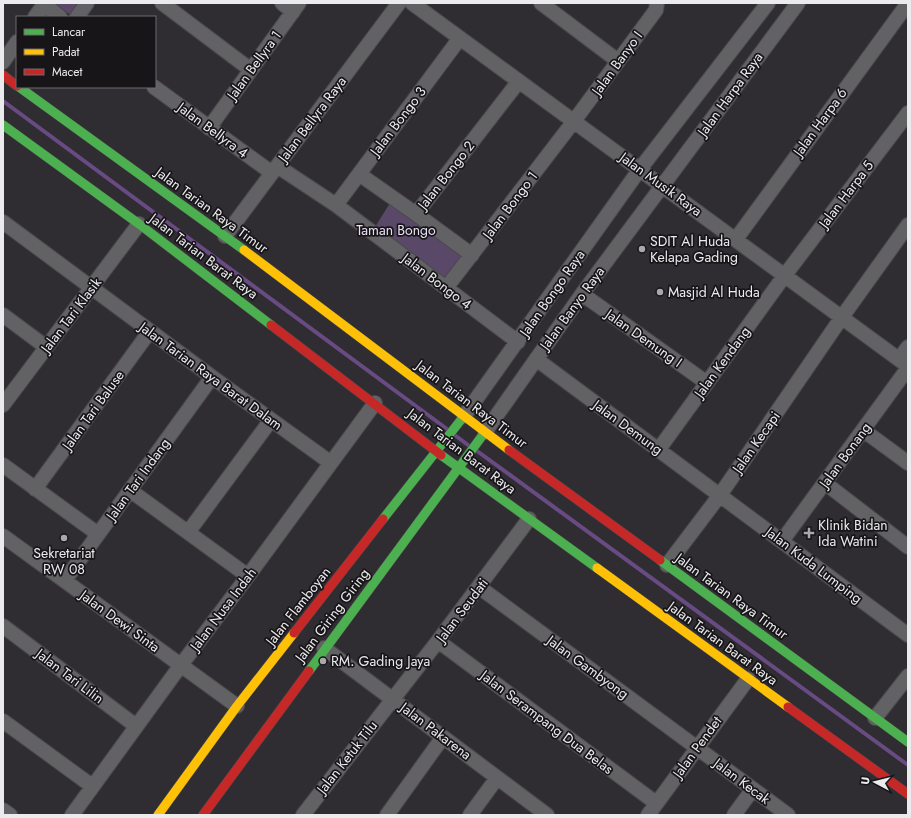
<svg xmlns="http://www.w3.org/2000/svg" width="911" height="818" font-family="Jost,sans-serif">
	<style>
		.green { fill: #594868 }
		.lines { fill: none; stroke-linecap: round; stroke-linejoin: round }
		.stream { stroke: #694b84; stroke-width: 4 }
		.street-casing { stroke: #4a494b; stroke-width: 16 }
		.fast-casing { stroke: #4a494b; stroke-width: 10 }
		.slow-casing { stroke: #4a494b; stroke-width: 10 }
		.jam-casing { stroke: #4a494b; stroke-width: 10 }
		.street { stroke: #626164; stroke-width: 14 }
		.fast { stroke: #4caf50; stroke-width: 9 }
		.slow { stroke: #ffc107; stroke-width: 9 }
		.jam { stroke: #c62828; stroke-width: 9 }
		.poi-dot { fill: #a9a8ab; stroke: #171518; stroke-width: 1.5 }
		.labels { text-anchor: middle; stroke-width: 3.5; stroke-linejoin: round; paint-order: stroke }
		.street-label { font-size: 14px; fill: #ebeaed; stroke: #171518 }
		.park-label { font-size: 14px; fill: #e8dff2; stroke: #171518 }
		.poi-label { font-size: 14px; fill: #ebeaed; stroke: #171518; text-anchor: start }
	</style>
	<rect width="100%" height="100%" fill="#2f2d31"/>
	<!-- green -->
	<path class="green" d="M55,3h24l-9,12z
		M390,203l79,53 -23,28 -76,-49z"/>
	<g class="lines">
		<!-- stream -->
		<path class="stream" d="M3,101l444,328
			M456,436l12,9
			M477,451l431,314"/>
		<!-- street casing -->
		<g class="street-casing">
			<path id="street" d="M162,3l89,67
				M282,3l11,9
				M412,3l496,363
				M541,3l77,58
				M44,4l16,13
				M35,17l10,-14
				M77,17l10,-14
				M3,62l14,-20
				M154,87l118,86
				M209,128l90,-125
				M277,166l59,39 182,137
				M359,174l57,40 103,-133
				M336,205l124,-167
				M416,214l56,41
				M3,222l209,155 119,86
				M225,236l174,-233
				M736,239l170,-233
				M446,288l128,-167 82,-111 1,-7
				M582,294l125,89
				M3,315l43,32
				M536,359l372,276
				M899,359l9,-12
				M3,405l136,-181
				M464,416l176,-247 128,-166
				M863,430l45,33
				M485,432l97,-138 216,-291
				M659,449l126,-174 123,-162
				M3,465l95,69
				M825,483l83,64
				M35,489l115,-158
				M131,491l117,85
				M189,531l82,-111
				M3,536l234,170
				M782,541l126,-173
				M667,565l53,-70 122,-178 66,-92
				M65,580l147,-203
				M479,587l309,228
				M3,626l133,100
				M438,641l218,162
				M324,648l223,167
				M875,718l33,-42
				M3,721l89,65
				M3,810l7,5
				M72,815l109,-150 67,-89 127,-173
				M303,815l135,-174 91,-122
				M387,815l56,-78
				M470,815l27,-37
				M648,815l100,-136
				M734,815l19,-26"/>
		</g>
		<!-- fast casing -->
		<g class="fast-casing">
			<path id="fast" d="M19,87l225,163
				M3,125l136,99 132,101
				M441,455l156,113
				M383,519l81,-103
				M660,560l248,182
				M309,671l176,-239"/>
		</g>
		<!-- slow casing -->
		<g class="slow-casing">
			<path id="slow" d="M244,250l265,200
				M597,568l191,139
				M158,815l79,-109 57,-73"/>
		</g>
		<!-- jam casing -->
		<g class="jam-casing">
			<path id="jam" d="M3,75l14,11
				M271,325l170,130
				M509,450l151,110
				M294,633l89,-114
				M788,707l120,87
				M203,815l106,-144"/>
		</g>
		<!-- street -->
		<use href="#street" class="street"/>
		<!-- fast -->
		<use href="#fast" class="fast"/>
		<!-- slow -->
		<use href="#slow" class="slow"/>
		<!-- jam -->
		<use href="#jam" class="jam"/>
	</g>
	<!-- markers -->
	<g class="poi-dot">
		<circle cx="642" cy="249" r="4"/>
		<circle cx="660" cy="292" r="4"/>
		<path d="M807 527h4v4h4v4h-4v4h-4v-4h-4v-4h4z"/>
		<circle cx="64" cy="538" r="4"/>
		<circle cx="323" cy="661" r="4"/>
	</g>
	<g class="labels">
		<!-- street labels -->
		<g class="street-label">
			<text transform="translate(617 63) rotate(-54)" y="5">Jalan Banyo I</text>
			<text transform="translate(254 65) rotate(-54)" y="5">Jalan Bellyra 1</text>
			<text transform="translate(730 94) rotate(-54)" y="5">Jalan Harpa Raya</text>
			<text transform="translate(312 119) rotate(-53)" y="5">Jalan Bellyra Raya</text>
			<text transform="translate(398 121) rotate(-53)" y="5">Jalan Bongo 3</text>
			<text transform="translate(820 122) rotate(-54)" y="5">Jalan Harpa 6</text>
			<text transform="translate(213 130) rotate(36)" y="5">Jalan Bellyra 4</text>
			<text transform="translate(446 175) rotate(-52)" y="5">Jalan Bongo 2</text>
			<text transform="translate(661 184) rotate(36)" y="5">Jalan Musik Raya</text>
			<text transform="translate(846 194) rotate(-53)" y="5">Jalan Harpa 5</text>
			<text transform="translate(510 205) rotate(-53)" y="5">Jalan Bongo 1</text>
			<text transform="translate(212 210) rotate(36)" y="5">Jalan Tarian Raya Timur</text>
			<text transform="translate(204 256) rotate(37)" y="5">Jalan Tarian Barat Raya</text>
			<text transform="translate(437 281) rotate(37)" y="5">Jalan Bongo 4</text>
			<text transform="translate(552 293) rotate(-55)" y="5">Jalan Bongo Raya</text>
			<text transform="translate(572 308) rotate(-54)" y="5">Jalan Banyo Raya</text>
			<text transform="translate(71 315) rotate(-53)" y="5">Jalan Tari Klasik</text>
			<text transform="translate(644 338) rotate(35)" y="5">Jalan Demung I</text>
			<text transform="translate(722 362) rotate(-54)" y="5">Jalan Kendang</text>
			<text transform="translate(211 376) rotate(36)" y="5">Jalan Tarian Raya Barat Dalam</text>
			<text transform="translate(472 404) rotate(37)" y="5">Jalan Tarian Raya Timur</text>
			<text transform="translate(93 410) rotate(-54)" y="5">Jalan Tari Baluse</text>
			<text transform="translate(628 427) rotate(36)" y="5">Jalan Demung</text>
			<text transform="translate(756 442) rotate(-55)" y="5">Jalan Kecapi</text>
			<text transform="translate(462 451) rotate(37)" y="5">Jalan Tarian Barat Raya</text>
			<text transform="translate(845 455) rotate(-54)" y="5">Jalan Bonang</text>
			<text transform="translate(138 479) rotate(-54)" y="5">Jalan Tari Indang</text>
			<text transform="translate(814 565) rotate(37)" y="5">Jalan Kuda Lumping</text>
			<text transform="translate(732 596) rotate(36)" y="5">Jalan Tarian Raya Timur</text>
			<text transform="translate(298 606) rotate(-52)" y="5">Jalan Flamboyan</text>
			<text transform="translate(223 609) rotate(-53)" y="5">Jalan Nusa Indah</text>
			<text transform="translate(462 610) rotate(-53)" y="5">Jalan Seudati</text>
			<text transform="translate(332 615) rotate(-53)" y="5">Jalan Giring Giring</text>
			<text transform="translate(120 621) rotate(36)" y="5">Jalan Dewi Sinta</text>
			<text transform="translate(723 643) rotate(36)" y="5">Jalan Tarian Barat Raya</text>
			<text transform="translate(588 667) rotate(36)" y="5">Jalan Gambyong</text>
			<text transform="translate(70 676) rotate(37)" y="5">Jalan Tari Lilin</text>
			<text transform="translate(547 722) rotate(37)" y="5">Jalan Serampang Dua Belas</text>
			<text transform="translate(436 731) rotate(37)" y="5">Jalan Pakarena</text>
			<text transform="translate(697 747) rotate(-54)" y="5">Jalan Pendet</text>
			<text transform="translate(347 757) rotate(-52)" y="5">Jalan Ketuk Tilu</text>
			<text transform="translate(742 781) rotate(37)" y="5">Jalan Kecak</text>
		</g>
		<!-- park labels -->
		<g class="park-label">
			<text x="396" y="235">Taman Bongo</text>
		</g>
		<!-- poi labels -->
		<g class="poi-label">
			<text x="650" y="246">SDIT Al Huda<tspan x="650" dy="16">Kelapa Gading</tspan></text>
			<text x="668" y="297">Masjid Al Huda</text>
			<text x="818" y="530">Klinik Bidan<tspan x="818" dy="16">Ida Watini</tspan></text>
			<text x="64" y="558" text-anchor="middle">Sekretariat<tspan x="64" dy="16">RW 08</tspan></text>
			<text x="331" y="666">RM. Gading Jaya</text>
		</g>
	</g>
	<!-- border -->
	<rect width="911" height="818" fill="none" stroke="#ebeaed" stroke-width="8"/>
	<!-- legend -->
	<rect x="16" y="16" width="140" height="72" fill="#171518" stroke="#6c6a6d"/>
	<rect x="24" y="29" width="20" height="6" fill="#4caf50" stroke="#6c6a6d"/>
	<text x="52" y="36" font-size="12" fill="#ebeaed">Lancar</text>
	<rect x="24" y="49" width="20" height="6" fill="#ffc107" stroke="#6c6a6d"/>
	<text x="52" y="56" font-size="12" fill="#ebeaed">Padat</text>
	<rect x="24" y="69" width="20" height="6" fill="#c62828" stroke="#6c6a6d"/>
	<text x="52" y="76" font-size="12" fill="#ebeaed">Macet</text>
	<!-- north arrow -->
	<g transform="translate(875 782) rotate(277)" stroke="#171518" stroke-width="3" paint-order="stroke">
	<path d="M0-3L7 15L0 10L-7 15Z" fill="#ebeaed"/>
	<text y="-6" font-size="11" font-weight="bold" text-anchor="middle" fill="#ebeaed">U</text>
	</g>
</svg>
